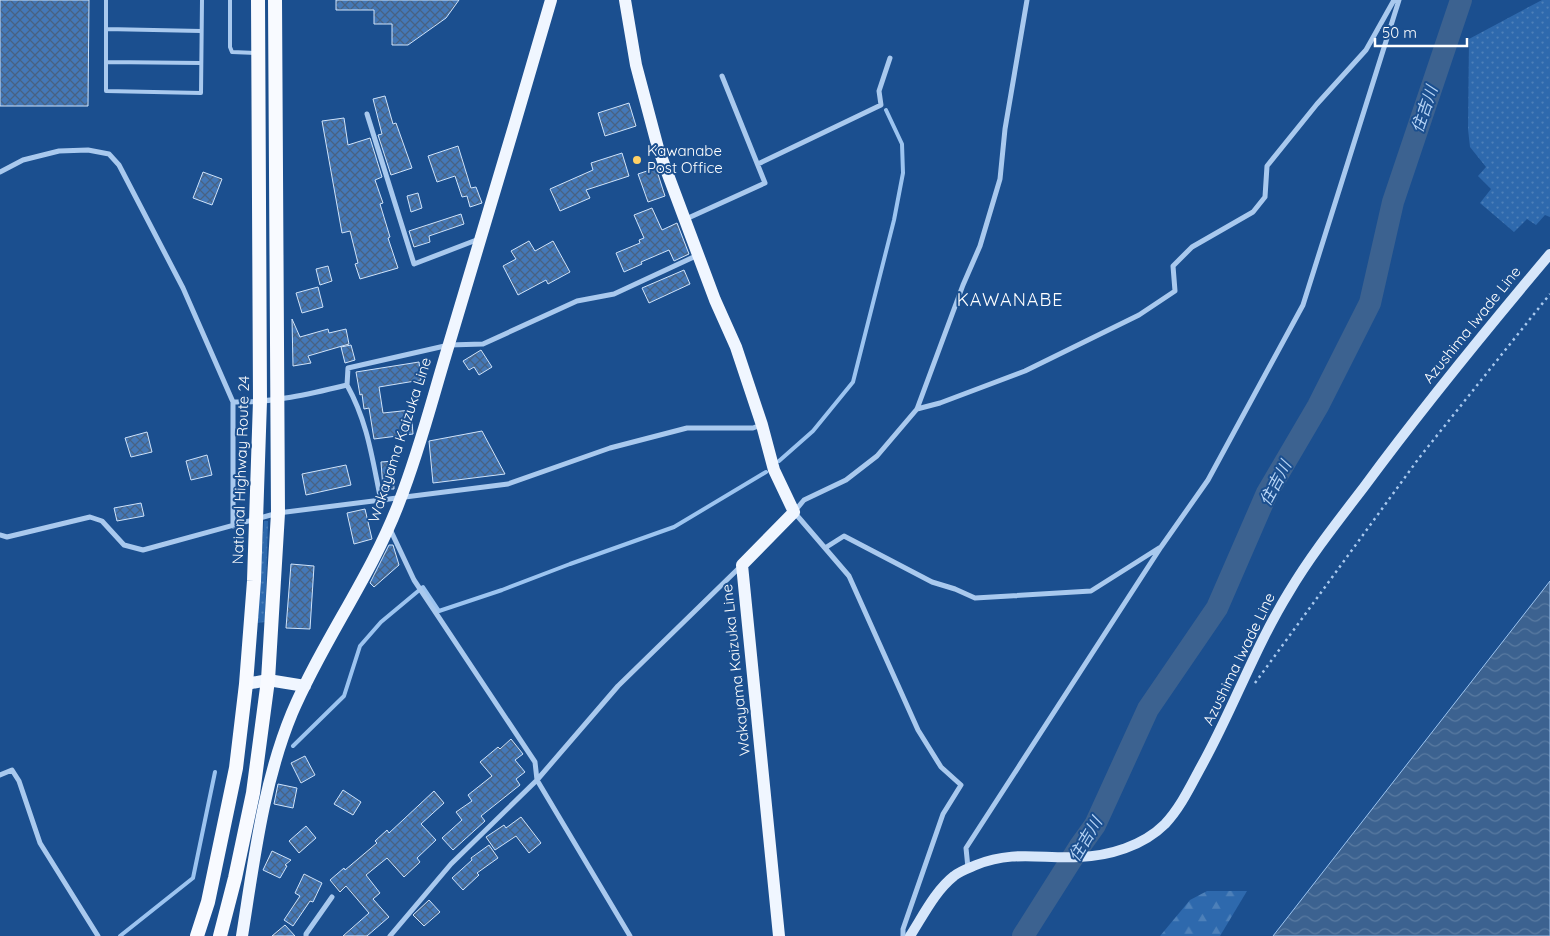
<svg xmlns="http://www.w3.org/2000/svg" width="1550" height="936" font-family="Quicksand,'Noto Sans JP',sans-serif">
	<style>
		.grass { fill: url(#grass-dots) }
		.forest { fill: url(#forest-firs) }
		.water { fill: url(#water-waves); stroke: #9cc4f0 }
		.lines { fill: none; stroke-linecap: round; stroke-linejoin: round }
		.stream { stroke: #9cc4f0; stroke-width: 4 }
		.river { stroke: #3c6290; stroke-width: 22 }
		.building { fill: url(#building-cross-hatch); stroke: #cfe3fa }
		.path { stroke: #a9c9ee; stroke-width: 2.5; stroke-dasharray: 2.5 4; stroke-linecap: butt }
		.service { stroke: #a9c9ee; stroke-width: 4 }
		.minor { stroke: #a9c9ee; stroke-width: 5 }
		.secondary { stroke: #d6e6fa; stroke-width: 10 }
		.primary { stroke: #f0f6ff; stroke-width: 12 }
		.trunk { stroke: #f8faff; stroke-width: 14 }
		.poi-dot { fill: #ffd166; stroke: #1b4f8f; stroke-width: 2 }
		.labels { text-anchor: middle; stroke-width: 4; stroke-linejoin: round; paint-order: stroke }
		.poi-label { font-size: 15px; fill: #fff; stroke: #1b4f8f; text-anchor: start }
		.street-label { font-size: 15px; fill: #fff; stroke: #1b4f8f }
		.water-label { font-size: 16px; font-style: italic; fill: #b5d3f5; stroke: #1b4f8f }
		.quarter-label { font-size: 18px; letter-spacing: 1px; fill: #fff; stroke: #1b4f8f }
	</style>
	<defs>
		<pattern id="grass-dots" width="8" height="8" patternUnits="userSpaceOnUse" patternTransform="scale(1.25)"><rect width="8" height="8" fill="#2e69ad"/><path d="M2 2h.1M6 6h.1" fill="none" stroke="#4d80b9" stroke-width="1.8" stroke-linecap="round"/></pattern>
		<pattern id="forest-firs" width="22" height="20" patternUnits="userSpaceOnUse" patternTransform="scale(1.25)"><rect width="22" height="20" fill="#2e69ad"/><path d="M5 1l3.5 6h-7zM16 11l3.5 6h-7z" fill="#4d80b9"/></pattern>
		<pattern id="water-waves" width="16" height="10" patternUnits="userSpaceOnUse" patternTransform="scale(1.25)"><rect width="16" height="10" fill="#3c6290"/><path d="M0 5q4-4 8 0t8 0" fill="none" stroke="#597aa1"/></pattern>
		<pattern id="building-cross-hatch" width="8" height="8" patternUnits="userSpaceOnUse" patternTransform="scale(1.25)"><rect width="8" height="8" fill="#4478b7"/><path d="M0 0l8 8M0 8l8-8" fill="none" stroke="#486282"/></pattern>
	</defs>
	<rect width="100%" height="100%" fill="#1b4f8f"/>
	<!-- grass -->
	<path class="grass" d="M1542,0h8v217l-5,-2 -9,10 -9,-6 -13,13 -34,-29 11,-14 -13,-13 8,-9 -16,-20 -2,-18 1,-90z
		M264,521h4l-3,101 -8,1z"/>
	<!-- forest -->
	<path class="forest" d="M1207,891h40l-27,45h-60l30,-36z"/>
	<!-- water -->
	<path class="water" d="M1550,581v355h-277z"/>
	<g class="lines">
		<!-- stream -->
		<path class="stream" d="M779,461l34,-30 40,-49 41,-162 9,-47 -1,-29 -16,-34
			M293,746l51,-50 16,-50 21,-24 42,-35 16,24 63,-21 68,-26 104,-37 92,-55
			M120,936l73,-58 22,-106"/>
		<!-- river -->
		<path class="river" d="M1023,936l57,-90 15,-21 53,-116 69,-101 50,-115 51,-87 52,-103 23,-101 68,-202"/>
	</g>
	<!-- building -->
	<path class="building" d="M0,0h89l-1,106h-88z
		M336,0h123l-13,18 -38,27h-16v-21h-18v-14h-38z
		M385,96l8,28 3,-1 16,45 -21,7 -13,-40 4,-1 -9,-35z
		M629,103l7,23 -31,10 -7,-23z
		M344,118l4,27 22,-7 12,39 -7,3 8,23 -3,1 10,33 -2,1 10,30 -38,11 -5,-15 3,-1 -8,-32 -8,2 -20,-112z
		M458,146l13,42 5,-1 6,16 -12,4 -3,-11 -5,1 -7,-21 -18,6 -9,-26z
		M622,153l7,23 -43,14 4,8 -30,13 -10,-22 43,-19 -2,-7z
		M656,168l9,28 -17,6 -10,-28z
		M203,172l19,7 -10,26 -19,-7z
		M418,193l4,15 -11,4 -4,-16z
		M652,208l10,22 15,-7 12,31 -15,7 -5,-11 -28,12 1,2 -18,8 -8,-19 24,-10 -1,-3 5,-2 -10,-23z
		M461,214l3,10 -35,12 1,6 -16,5 -5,-16z
		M529,241l6,10 18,-10 17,31 -22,12 -2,-4 -28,15 -15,-29 13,-7 -5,-8z
		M328,266l4,15 -12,4 -4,-16z
		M684,270l6,14 -41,19 -7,-15z
		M318,287l5,20 -21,6 -6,-20z
		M292,319l8,18 28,-8 1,4 17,-4 3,15 -41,12 3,7 -18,3z
		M351,345l4,15 -10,3 -4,-16z
		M481,350l11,17 -13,8 -5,-8 -5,3 -6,-9z
		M419,362l2,18 -42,7 4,26 28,-3 2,24 -39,5 -5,-31 -5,1 -2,-15 -2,1 -4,-23z
		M482,431l23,43 -72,9 -4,-42z
		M147,432l5,20 -21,5 -6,-19z
		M207,455l5,20 -21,5 -5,-19z
		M393,461l1,28h-11l-2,-27z
		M346,465l5,20 -45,10 -4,-21z
		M141,503l3,13 -27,5 -3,-13z
		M365,509l7,30 -18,5 -7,-31z
		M389,545h4l6,20 -25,22 -4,-4z
		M291,564l23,2 -4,63 -24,-1z
		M511,739l12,15 -8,6 10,12 -9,7 4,6 -39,31 4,5 -32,29 -11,-12 20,-18 -6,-8 16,-11 -4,-6 24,-19 -12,-14 18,-15 2,2z
		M305,756l10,19 -14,8 -10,-20z
		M278,784l19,4 -4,20 -19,-4z
		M343,790l18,12 -8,13 -19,-11z
		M434,791l10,12 -23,21 15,16 -19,18 3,4 -16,15 -17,-19 -21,17 14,18 -7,6 16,18 -22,19h-24l26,-23 -23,-27 -6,6 -10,-12 14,-12 1,2 32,-27 -2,-2 12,-11 2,3z
		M521,817l20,26 -12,10 -13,-17 -21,14 -9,-13 18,-12 2,3z
		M306,826l10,12 -17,15 -10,-12z
		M489,845l9,13 -21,15 2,2 -16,15 -11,-12 20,-18 -1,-2z
		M272,851l19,9 -6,5 2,1 -7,12 -17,-8z
		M304,874l18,9 -9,19 -3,-1 -17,25 -9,-6 16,-24 -5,-3z
		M429,900l11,12 -16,14 -11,-11z
		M285,925l10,11h-23z"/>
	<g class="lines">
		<!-- path -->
		<path class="path" d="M1255,683l164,-225 131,-164"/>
		<!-- service -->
		<path class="service" d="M106,0v91l95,2 1,-93
			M230,0v47l2,5 24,1
			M106,29l95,2
			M106,62l95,1"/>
		<!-- minor -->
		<path class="minor" d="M367,114l47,150 65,-25
			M758,164l123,-59 -2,-14 11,-33
			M0,172l23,-12 36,-9 29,-1 21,4 10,11 64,123 50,114c39,1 77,-8 114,-17l1,-17 101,-23 34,-1 94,-43 37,-7 84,-39
			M686,219l79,-36 -43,-107
			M347,385c21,38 25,73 34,116
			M917,409l23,-6 85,-32 114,-56 36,-24 -2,-25 19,-19 61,-35 12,-15 2,-31 50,-62 49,-54 28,-50
			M233,526v-124
			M390,529l24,51 121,182 2,18 93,156
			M0,535l7,2 83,-20 12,4 22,24 19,5 135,-37 230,-29 102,-36 77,-20h66l8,-3
			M825,548l19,-12 88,46 23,7 20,9 116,-7 68,-43
			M0,775l12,-5 7,11 21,62 58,93
			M968,868l-2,-20 195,-301 47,-67 95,-175 96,-305
			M306,936v-2l26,-37
			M390,936l61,-72 86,-84 81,-94 122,-119
			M903,936v-7l40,-115 18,-29 -20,-18 -23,-37 -69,-154 -55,-64 10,-12 42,-20 31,-24 40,-47 46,-124 17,-39 20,-67 5,-50 22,-129"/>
		<!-- secondary -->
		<path class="secondary" d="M910,936c13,-20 25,-45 44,-60 6,-5 15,-8 22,-11 37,-15 66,-6 103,-8 30,-1 64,-11 86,-33 16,-17 26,-39 37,-59 31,-56 53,-118 87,-173 22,-37 49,-71 75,-105 59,-80 122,-157 186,-233"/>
		<!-- primary -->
		<path class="primary" d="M625,0l11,65 22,83 57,152 21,47 26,78 12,45 20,42 -52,53 37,371
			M246,684l22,-4 37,6
			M242,936c12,-75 21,-153 50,-223 31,-73 80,-138 108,-213 20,-51 33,-104 49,-156 34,-115 69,-229 102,-344"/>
		<!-- trunk -->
		<path class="trunk" d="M197,936l11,-34 28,-134 10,-84 8,-103 6,-180 -2,-401
			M220,936l15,-58 18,-85 15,-113 10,-167 -3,-513"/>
	</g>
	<!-- markers -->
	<circle class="poi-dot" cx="637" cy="160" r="5"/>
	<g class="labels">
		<!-- poi labels -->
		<g class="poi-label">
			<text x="647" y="156">Kawanabe<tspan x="647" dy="17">Post Office</tspan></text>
		</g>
		<!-- street labels -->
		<g class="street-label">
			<text transform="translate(1472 325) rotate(-51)" y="5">Azushima Iwade Line</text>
			<text transform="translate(400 440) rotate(-72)" y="5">Wakayama Kaizuka Line</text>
			<text transform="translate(241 470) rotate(-88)" y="5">National Highway Route 24</text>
			<text transform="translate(1239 659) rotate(-64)" y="5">Azushima Iwade Line</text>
			<text transform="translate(736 670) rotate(-96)" y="5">Wakayama Kaizuka Line</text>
		</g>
		<!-- water labels -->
		<g class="water-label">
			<text transform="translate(1424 109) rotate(-71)" y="6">住吉川</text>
			<text transform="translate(1275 483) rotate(-62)" y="6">住吉川</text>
			<text transform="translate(1085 839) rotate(-59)" y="6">住吉川</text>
		</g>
		<!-- quarter labels -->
		<g class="quarter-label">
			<text x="1010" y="306">KAWANABE</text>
		</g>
	</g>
	<!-- scale -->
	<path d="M1375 38v8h92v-8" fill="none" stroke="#ffffff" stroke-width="2.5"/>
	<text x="1382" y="38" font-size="15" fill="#ffffff" stroke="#1b4f8f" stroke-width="4" paint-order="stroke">50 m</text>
</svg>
